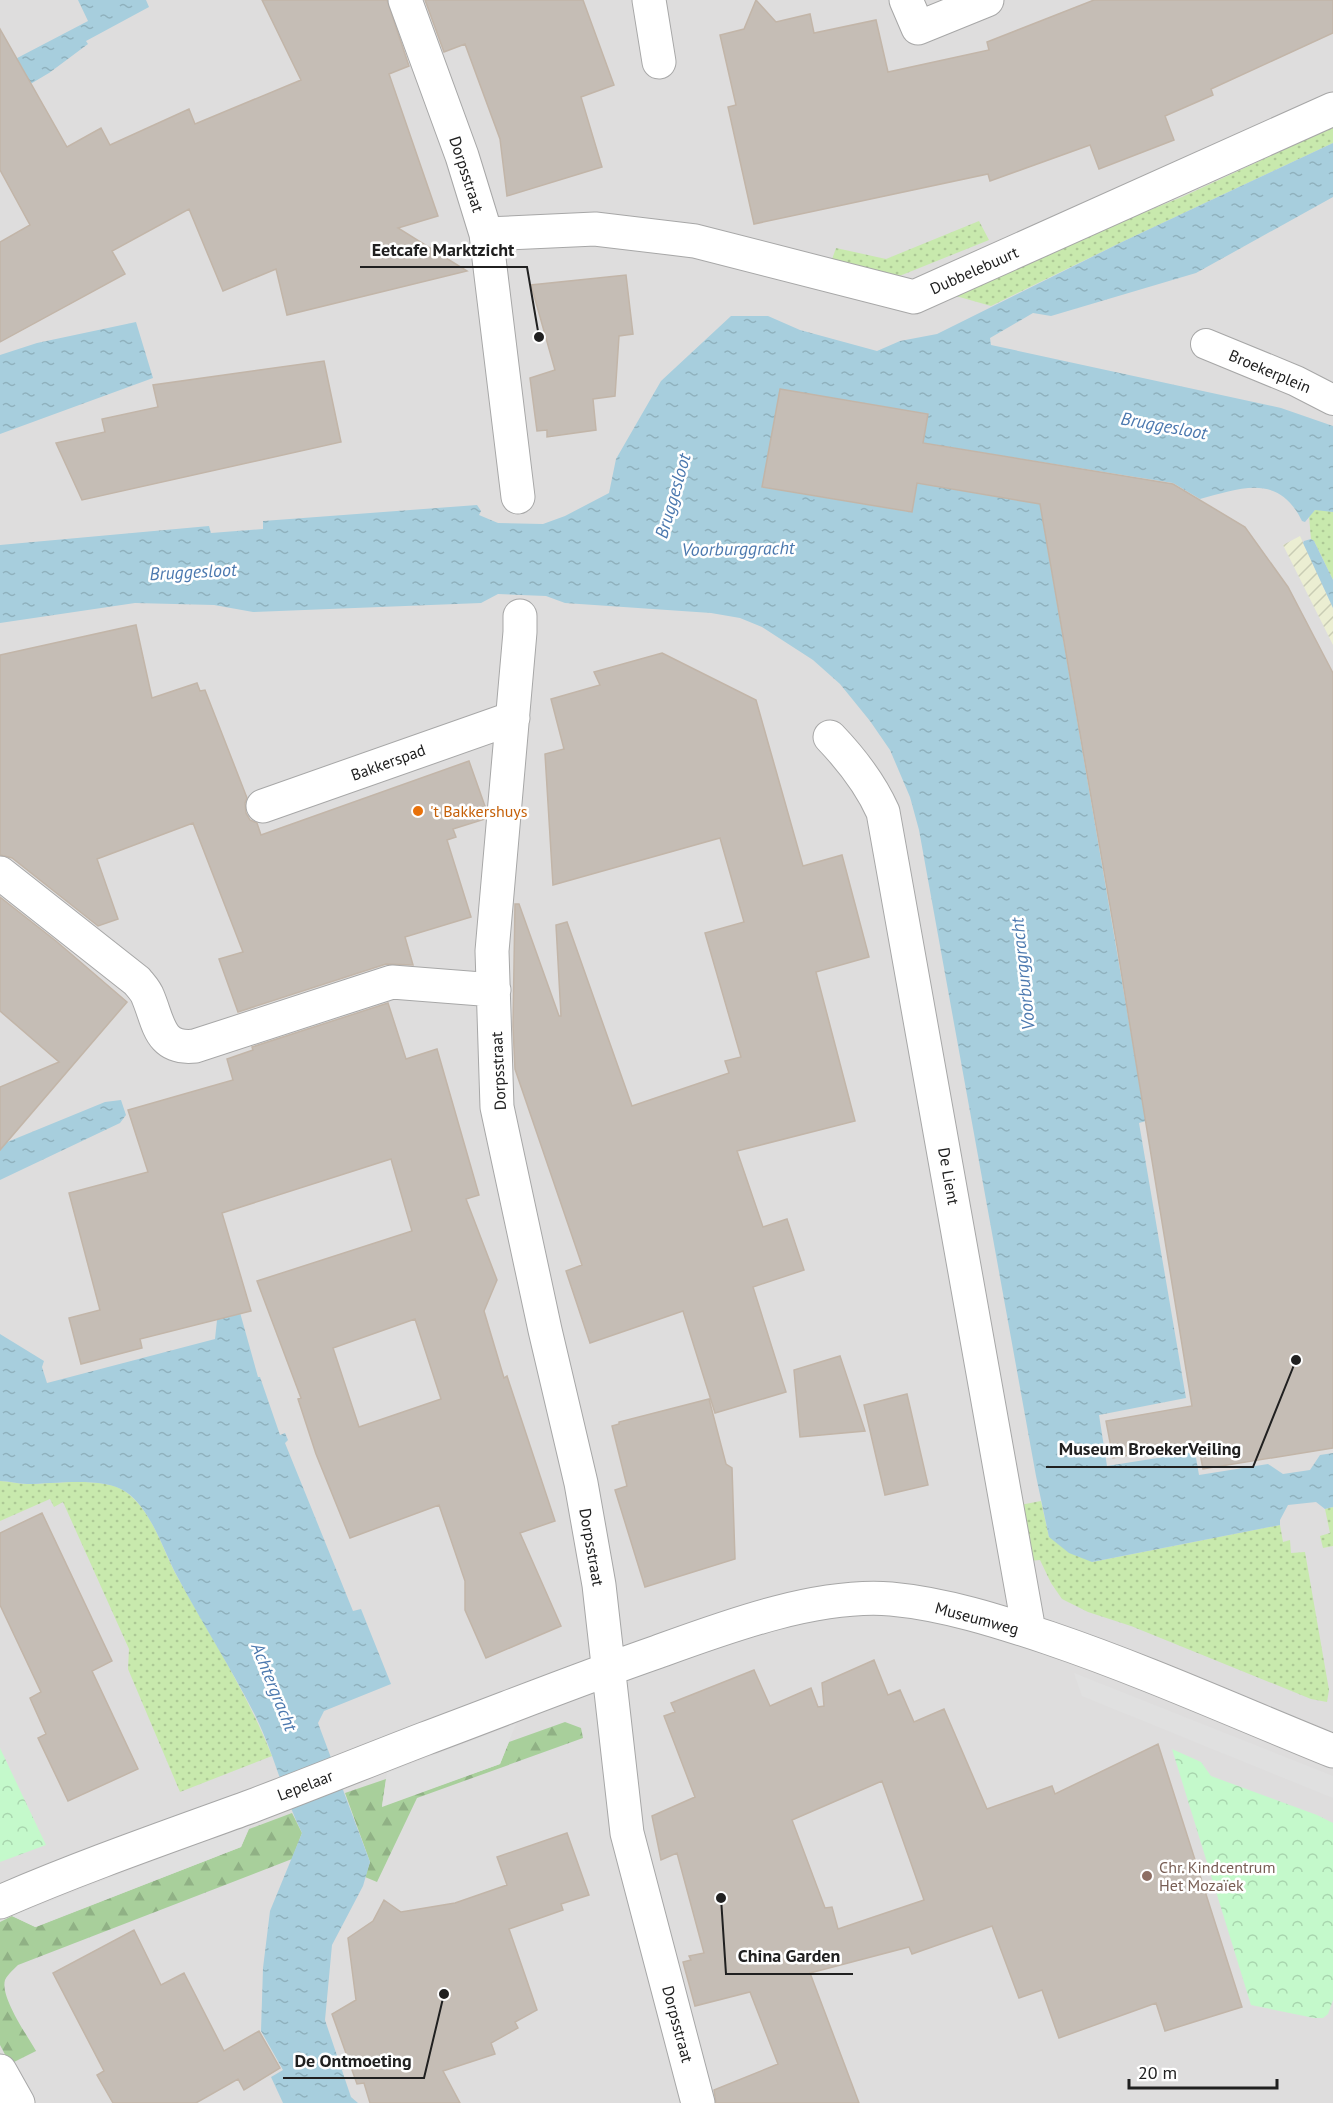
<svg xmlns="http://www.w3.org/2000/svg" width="1333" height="2103" font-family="'PT Sans',sans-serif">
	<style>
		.residential { fill: #dedddd }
		.farmland { fill: url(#farmland-furrows) }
		.grass { fill: url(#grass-dots) }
		.forest { fill: url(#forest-firs) }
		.park { fill: url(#park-crowns) }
		.parking { fill: #e0e0e0 }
		.water { fill: url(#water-ripples) }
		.building { fill: #c5bdb5; stroke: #c2b5a8; stroke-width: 1.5; fill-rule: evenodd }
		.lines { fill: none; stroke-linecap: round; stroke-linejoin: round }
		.lane-casing { stroke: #a7a7a7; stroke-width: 32 }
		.street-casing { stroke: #a7a7a7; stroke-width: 35 }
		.lane { stroke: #fff; stroke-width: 30 }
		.street { stroke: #fff; stroke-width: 33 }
		.food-dot { fill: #e8710a; stroke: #fff; stroke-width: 2 }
		.education-dot { fill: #8d6e63; stroke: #fff; stroke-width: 2 }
		.labels { text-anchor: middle; stroke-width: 5; stroke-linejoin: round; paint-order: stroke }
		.street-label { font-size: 16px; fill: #202020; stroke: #fff }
		.food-label { font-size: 16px; fill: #c56008; stroke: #fff; text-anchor: start }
		.education-label { font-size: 16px; fill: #785e54; stroke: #fff; text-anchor: start }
		.water-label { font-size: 18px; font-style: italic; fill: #4c79af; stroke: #fff }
		.leader { fill: none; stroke: #202020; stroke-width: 2 }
		.callout-dot { fill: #202020; stroke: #fff; stroke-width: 2 }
		.callout-label { font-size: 18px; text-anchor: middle; font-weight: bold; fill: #202020; stroke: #fff; stroke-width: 5; stroke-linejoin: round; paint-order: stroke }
	</style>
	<defs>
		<pattern id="farmland-furrows" width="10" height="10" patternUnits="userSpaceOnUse" patternTransform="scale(1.5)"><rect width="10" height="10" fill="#ebeed2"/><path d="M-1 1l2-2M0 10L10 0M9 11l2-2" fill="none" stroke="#c9ccb4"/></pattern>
		<pattern id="grass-dots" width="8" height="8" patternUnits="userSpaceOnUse" patternTransform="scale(1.5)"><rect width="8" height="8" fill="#c8e9ad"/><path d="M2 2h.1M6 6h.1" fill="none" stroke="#acc895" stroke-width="1.8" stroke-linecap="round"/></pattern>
		<pattern id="forest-firs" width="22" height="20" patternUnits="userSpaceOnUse" patternTransform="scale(1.5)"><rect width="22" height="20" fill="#a8cf9b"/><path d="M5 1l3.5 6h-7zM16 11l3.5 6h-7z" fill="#90b185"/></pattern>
		<pattern id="park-crowns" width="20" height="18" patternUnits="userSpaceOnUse" patternTransform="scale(1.5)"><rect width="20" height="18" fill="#c4f9cb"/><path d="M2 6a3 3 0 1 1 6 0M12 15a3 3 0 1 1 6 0" fill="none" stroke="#a8d5ae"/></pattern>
		<pattern id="water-ripples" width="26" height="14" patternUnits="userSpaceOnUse" patternTransform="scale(1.5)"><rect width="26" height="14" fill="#a7cedd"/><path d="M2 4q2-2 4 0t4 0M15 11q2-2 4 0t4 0" fill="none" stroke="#8fb1bd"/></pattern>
	</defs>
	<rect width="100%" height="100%" fill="#f0ede6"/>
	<!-- residential -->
	<path class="residential" d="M0,0h1333v2103h-1333z"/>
	<!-- farmland -->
	<path class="farmland" d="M1300,536l33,72v37l-50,-100z"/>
	<!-- grass -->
	<path class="grass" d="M1333,127v16l-211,99 -131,64 -42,-12 3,-4 230,-93z
		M979,221l10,19 -97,39 -61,-17 5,-14 50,11z
		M1321,509l12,3v68l-19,-39 -3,-2 -2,-23 6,-6z
		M0,1481c9,0 18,3 27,3 26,0 78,-8 99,8 28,21 36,58 52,86 33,59 69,115 94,178l-92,36 -52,-123 1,-20 -66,-147 -9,5 -4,-8 -50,22z
		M1041,1501l8,36 43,25 188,-37 3,17 7,-2 1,13 14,-1 24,138 -2,12 -16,-3 -180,-73 -43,-14 -26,-13 -11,-16 -11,-23 -11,1 -9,-56z
		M1333,1507v39l-10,2 -3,-12 10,-3 -5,-24z"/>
	<!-- forest -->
	<path class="forest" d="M565,1722l16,6 2,10 -166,60 -40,84 -12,-5 5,-15 -25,-69 41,-14 -4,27 118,-42 9,-22z
		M292,1813l10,20 -10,26 -274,106c-4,4 -10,9 -13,15 -5,17 22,55 31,71l-26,13 -10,-19v-123l12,-6 24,11 205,-80 8,-18z"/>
	<!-- park -->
	<path class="park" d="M0,1748l46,97 -46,17z
		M1172,1749l29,13 10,14 106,39 16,8v177l-5,14 -5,4h-9l-63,-13z"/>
	<!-- parking -->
	<path class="parking" d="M1074,1673l259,103v22l-251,-102z
		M516,1724l-16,40 -118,43 5,-34z
		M251,1823l-10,24 -206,80 -23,-11z"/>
	<!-- water -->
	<path class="water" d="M78,0h68l3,7 -63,34 2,3 -39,29 -49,29v-35l88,-46z
		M1333,143v54l-137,76 -145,43 -18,-3 -43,25 1,7 290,63 52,18v86l-18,-2 -10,12 -3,-1c-23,-48 -61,-33 -102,-22l-27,-16 -250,-40 5,-29 -148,-25 -18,98 149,25 6,-29 123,21 106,617 -7,2 47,275 -87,17 8,51 88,-14 4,23 69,-11 15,10 27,-4 10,-15 13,-2v54l-8,2 -9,-7 -28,3 -8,15v5l-188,37 -23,-9 -20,-16 -13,-61 -117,-646 -9,-33 -20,-47 -20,-29 -30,-37 -27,-24 -51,-33 -22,-9 -29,-5 -146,-10 -19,-7 -48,-2 -17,9 -228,9 -39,-7 -79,-2 -135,20v-78l209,-19 2,7 52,-4v-8l214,-16 4,6 -2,4 19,8 45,1 22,-8 44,-23 7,-34 45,-78 70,-65h37l32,14 77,21 23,-10 37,-7 185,-92z
		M136,322l17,56 -153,56v-79l37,-12z
		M1311,539l3,2 19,39v28l-30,-65 1,-2z
		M121,1100l5,15 -6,8 -120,57v-35l105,-43z
		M234,1291l24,86h2l20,58 5,-2 3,7 -3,3 68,168 8,-2 30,75 -67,27 -6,12 52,139 -7,24 -31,59 -7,75 26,77 7,6h-75l-12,-26 12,-7 -22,-39 2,-63 7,-57 32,-78c-19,-38 -28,-80 -47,-118 -24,-47 -53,-92 -78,-139 -14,-26 -26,-67 -51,-84 -23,-16 -72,-8 -99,-8 -9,0 -18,-3 -27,-3v-147l44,27 -2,6 5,16 168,-44 2,-19 4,-2z"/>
	<!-- building -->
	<path class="building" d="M262,0h125l22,66 -20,8 49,142 -40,12 69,43 -180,44 -11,-46 -53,22 -34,-82 -77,42 13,23 -125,68v-100l30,-17 -30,-55v-141l67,118 34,-19 9,17 79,-36 6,15 106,-44z
		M425,0h158l31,85 -33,12 21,70 -95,29 -7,-57 -35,-95 -21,8z
		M756,0l20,22 34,-8 4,19 62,-13 12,52 101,-22 -2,-8 107,-42h239v33l-122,56 2,6 -48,21 9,24 -75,29 -9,-24 -100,36 -2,-7 -234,50 -26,-117 8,-2 -16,-70 24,-6z
		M626,275l7,59 -14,2 -4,60 -22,3 3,31 -49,7v-7l-10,1 -7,-53 25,-8 -24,-85z
		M324,361l17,81 -259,58 -26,-57 49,-11 -3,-13 56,-12 -5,-22z
		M780,389l148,25 -5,29 250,41 72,43 43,60 45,86v775l-130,21 -5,-26 -85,15 -7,-37 86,-15 -75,-460 -77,-442 -123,-21 -5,29 -150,-25z
		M136,625l16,73 45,-15 3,8 5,-1 42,108 -2,5 1,10 4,7 7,3 4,12 208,-74 17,48 -1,10 -32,10 3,8 -9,3 24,77 -66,20 8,28 -27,-1 -148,48 -19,-53 24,-7 -50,-129 -96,36 21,60 -20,7 -86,-68 -12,-3v-200z
		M662,653l94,47 47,166 39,-11 27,102 -53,15 39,149 -118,30 26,76 24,-8 17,51 -51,17 33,105 -71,21 -32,-102 -93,32 -24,-72 16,-6 -67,-196 -2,-43 2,-122h4l40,112h2l-5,-91 11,-3 65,184 97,-33 -4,-12 16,-4 -36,-124 39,-11 -24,-84 -167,47 -8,-131 19,-5 -13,-50 49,-14 -6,-13z
		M0,897l56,44 71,61 -127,148v-63l59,-25 -59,-51z
		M388,1003l18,56 31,-10 42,146 -13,4 31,81 -13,31 20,67 3,-2 48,145 -35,12 41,93 -75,32 -21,-48v-29l-26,-76 -89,33 -34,-84 -18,-55 3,-1 -44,-117 155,-50 -21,-72 -169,54 29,98 -111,28 2,9 -61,16 -12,-46 31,-8 -31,-117 79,-21 -20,-62 105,-30 -6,-21 26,-9 -1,-3zM415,1319l26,80 -82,28 -26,-79z
		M840,1356l25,75 -65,6 -6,-67z
		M907,1394l21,91 -43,10 -21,-90z
		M709,1399l17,65 6,4 3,91 -90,28 -30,-97 12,-4 -15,-60 7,-2v-2z
		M42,1513l70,148 -20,10 46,98 -70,32 -30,-63 8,-4 -16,-36 11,-6 -41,-87v-72z
		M874,1660l14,35 12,-5 14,32 30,-13 43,100 65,-23 3,8 103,-50 84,263 -77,24 -9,-28 -97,35 -17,-48 -23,8 -27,-72 -80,28 -3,-7 -99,26 49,130h-143l-2,-13 64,-26 -28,-72 -55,14 -12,-44 8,-2 -2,-4 15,-3 -27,-100 -16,7 -9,-44 43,-19 -31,-81 11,-4 -4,-9 83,-33 16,36 41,-18 7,19 6,-1 -2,-23zM882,1781l42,119 -86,29 -6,-22 -7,1 -33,-88z
		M567,1833l22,62 -28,9 2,6 -54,19 28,81 -22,12 3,6 -27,15 4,11 -52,17 17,32h-90l-6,-20 -7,1 -25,-70 24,-14 -8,-62 25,-17 11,-21 17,12 54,-9 52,-18 -10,-28z
		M134,1930l27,55 23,-12 40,78 35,-20 21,37 -36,22 -6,-11 -42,24h-83l-16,-28 7,-4 -51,-98z"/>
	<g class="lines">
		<!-- lane casing -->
		<g class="lane-casing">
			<path id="lane" d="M1206,344l90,37 37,19"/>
		</g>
		<!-- street casing -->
		<g class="street-casing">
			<path id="street" d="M405,0l57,156 24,78 32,263
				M649,0l10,62
				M906,0l12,28 69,-28
				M486,234l109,-5 100,12 219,56 419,-188
				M520,616v16l-28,319 5,156 48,223 36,153 18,102 28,248 71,270
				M830,737c22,23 40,46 53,75l146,819
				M263,806l250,-88
				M0,873l137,108c4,5 9,10 11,16 11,26 11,53 47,49l197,-64 102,8
				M0,1902c83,-36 167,-65 252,-96 58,-22 115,-45 172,-67 78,-29 155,-60 233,-87 69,-25 160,-59 234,-53 54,5 107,22 158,39 97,33 190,75 284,113
				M0,2071l18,32"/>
		</g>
		<!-- lane -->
		<use href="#lane" class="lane"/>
		<!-- street -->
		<use href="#street" class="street"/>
	</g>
	<!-- markers -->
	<circle class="food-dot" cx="418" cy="811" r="6"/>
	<circle class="education-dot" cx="1147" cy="1876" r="6"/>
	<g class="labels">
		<!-- street labels -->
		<g class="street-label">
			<text transform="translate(467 174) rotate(72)" y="6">Dorpsstraat</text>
			<text transform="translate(974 270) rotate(-24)" y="6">Dubbelebuurt</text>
			<text transform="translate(1270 371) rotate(23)" y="6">Broekerplein</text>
			<text transform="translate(388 762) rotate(-20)" y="6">Bakkerspad</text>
			<text transform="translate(498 1071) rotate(-93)" y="6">Dorpsstraat</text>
			<text transform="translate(949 1176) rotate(80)" y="6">De Lient</text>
			<text transform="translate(592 1547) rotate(80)" y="6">Dorpsstraat</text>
			<text transform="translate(977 1618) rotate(15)" y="6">Museumweg</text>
			<text transform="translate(305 1785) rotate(-21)" y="6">Lepelaar</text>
			<text transform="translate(678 2024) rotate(75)" y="6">Dorpsstraat</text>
		</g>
		<!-- food labels -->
		<g class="food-label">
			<text x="430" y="817">'t Bakkershuys</text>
		</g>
		<!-- education labels -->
		<g class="education-label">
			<text x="1159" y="1873">Chr. Kindcentrum<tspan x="1159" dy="18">Het Mozaïek</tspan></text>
		</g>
		<!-- water labels -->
		<g class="water-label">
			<text transform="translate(1164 426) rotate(10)" y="6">Bruggesloot</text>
			<text transform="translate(673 496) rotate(-74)" y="6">Bruggesloot</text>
			<text transform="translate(738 549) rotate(-1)" y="6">Voorburggracht</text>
			<text transform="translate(193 572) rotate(-3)" y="6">Bruggesloot</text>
			<text transform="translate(1023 974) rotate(-96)" y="6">Voorburggracht</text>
			<text transform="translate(274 1687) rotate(68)" y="6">Achtergracht</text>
		</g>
	</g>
	<!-- callouts -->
	<path class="leader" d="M539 337L527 267H360M1296 1360L1253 1467H1046M721 1898L726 1974H853M444 1994L424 2078H283"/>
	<g class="callout-dot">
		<circle cx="539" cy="337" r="6"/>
		<circle cx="1296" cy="1360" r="6"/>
		<circle cx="721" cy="1898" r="6"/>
		<circle cx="444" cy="1994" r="6"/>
	</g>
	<g class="callout-label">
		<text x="443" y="256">Eetcafe Marktzicht</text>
		<text x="1150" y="1455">Museum BroekerVeiling</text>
		<text x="789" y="1962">China Garden</text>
		<text x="353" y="2067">De Ontmoeting</text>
	</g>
	<!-- scale -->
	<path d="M1129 2079v9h148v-9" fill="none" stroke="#202020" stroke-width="3"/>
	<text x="1138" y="2079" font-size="18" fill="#202020" stroke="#ffffff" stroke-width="4.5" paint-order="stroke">20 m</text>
</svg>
